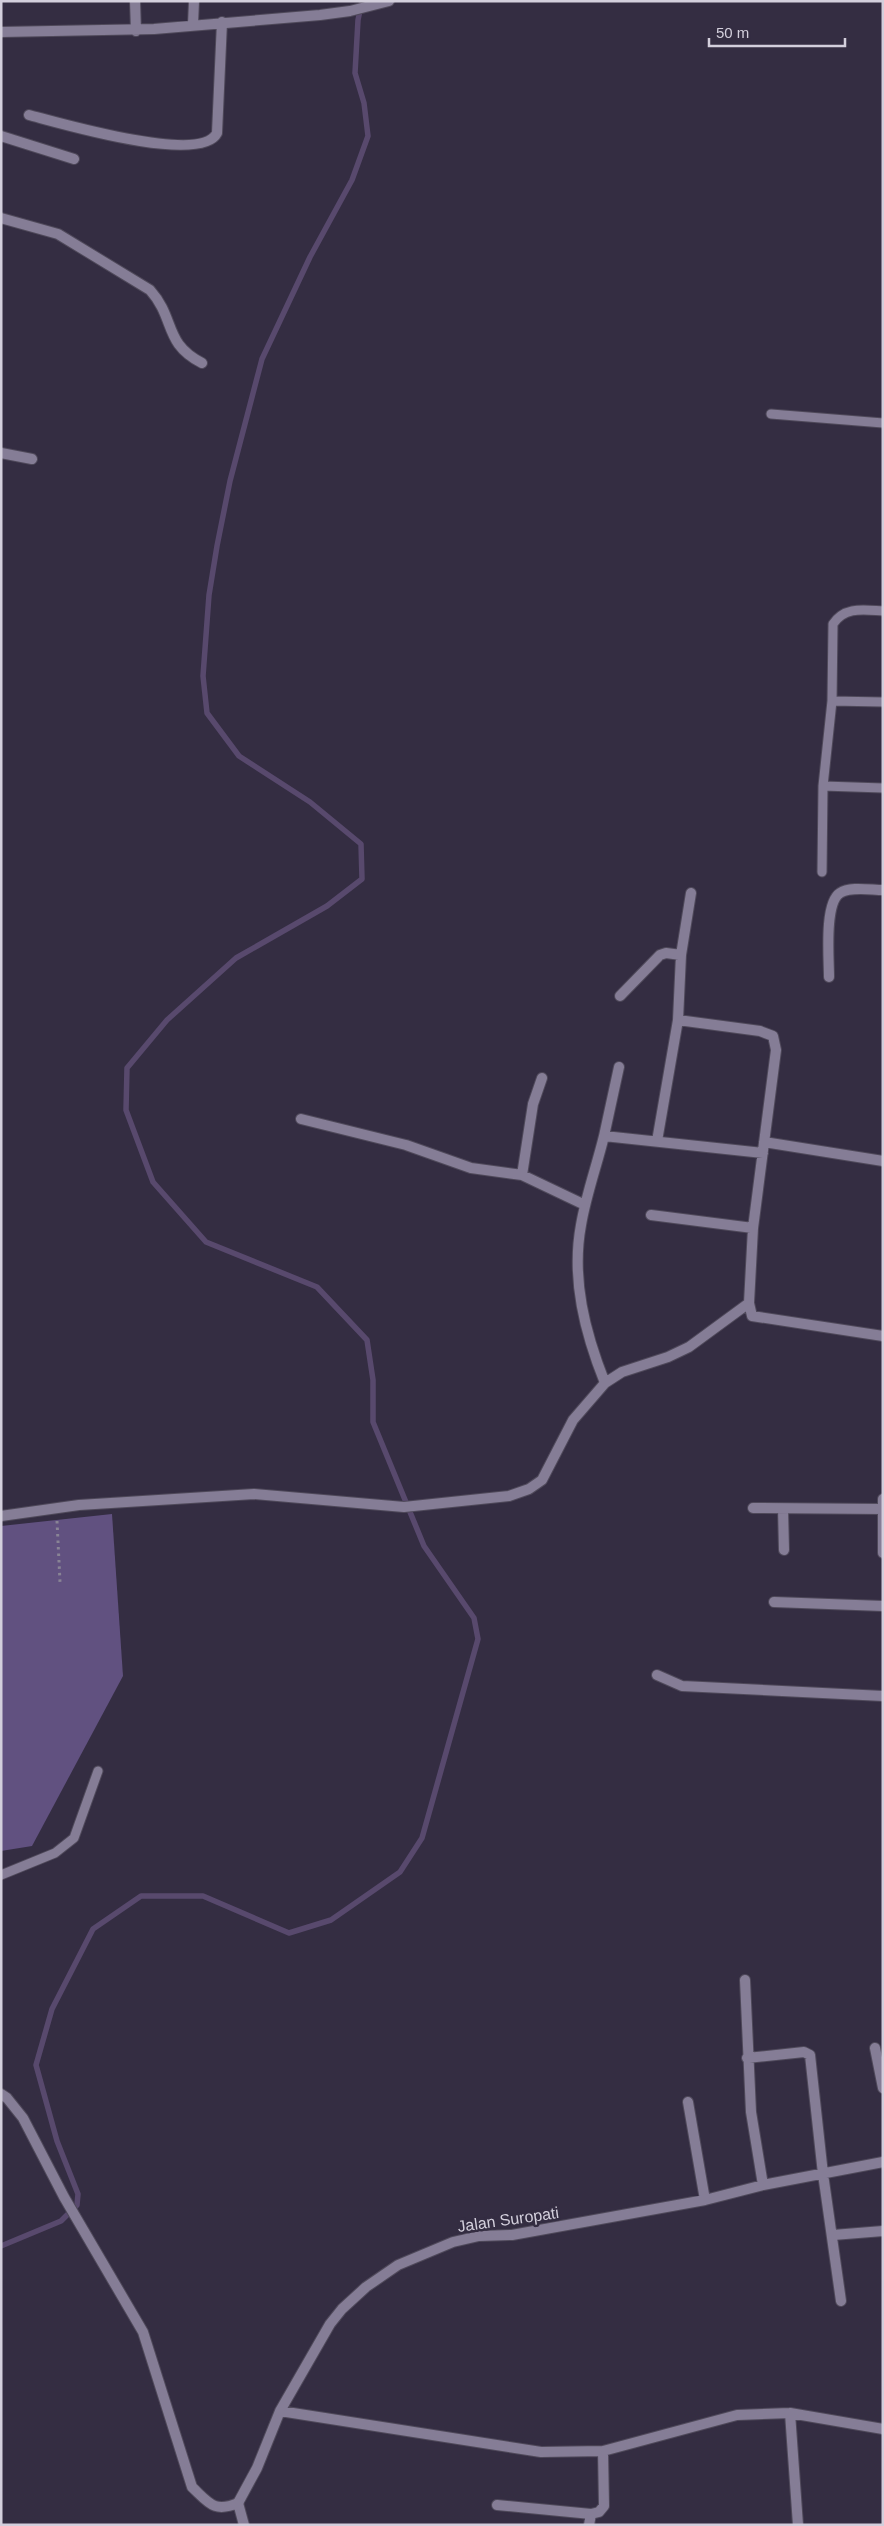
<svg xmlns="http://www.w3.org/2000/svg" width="884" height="2526" font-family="Arial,sans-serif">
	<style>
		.green { fill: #615180 }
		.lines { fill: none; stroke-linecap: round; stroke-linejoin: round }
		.stream { stroke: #58496d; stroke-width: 5.5 }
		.service-casing { stroke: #4f495a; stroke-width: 11 }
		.minor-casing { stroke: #4f495a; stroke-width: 12 }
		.tertiary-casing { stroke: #4f495a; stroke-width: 12 }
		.path { stroke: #898495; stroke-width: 3; stroke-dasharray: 2.5 4; stroke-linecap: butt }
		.service { stroke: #857d96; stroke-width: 9 }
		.minor { stroke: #857d96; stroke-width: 10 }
		.tertiary { stroke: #857d96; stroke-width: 10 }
		.labels { text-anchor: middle; stroke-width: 5; stroke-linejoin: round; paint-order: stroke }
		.street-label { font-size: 16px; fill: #d3cfdc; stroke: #342d42 }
	</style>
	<rect width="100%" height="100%" fill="#342d42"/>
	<!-- green -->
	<path class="green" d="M112,1514l11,162 -91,170 -31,5v-325z"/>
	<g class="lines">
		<!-- stream -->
		<path class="stream" d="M1,2246l60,-25 16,-16 1,-11 -21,-53 -21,-76 16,-56 41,-80 48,-33h62l86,37 42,-13 69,-48 22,-34 56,-199 -4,-21 -50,-72 -51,-124v-42l-6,-40 -50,-53 -111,-45 -53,-60 -27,-72 1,-42 40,-48 69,-62 91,-52 35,-27 -1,-35 -51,-42 -71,-46 -32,-43 -4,-37 6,-81 8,-49 13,-65 32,-122 48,-102 42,-77 16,-44 -4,-33 -9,-30 3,-53 4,-19"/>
		<!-- service casing -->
		<g class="service-casing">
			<path id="service" d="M771,414l112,9
				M832,701l51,1
				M823,786l60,2
				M822,872l1,-86 9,-85 1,-77c12,-18 31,-14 50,-13
				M1,1875l54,-22 19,-15 24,-67"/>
		</g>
		<!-- minor casing -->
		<g class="minor-casing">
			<path id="minor" d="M135,1l1,30
				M193,24l1,-23
				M1,32l153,-3 166,-14 30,-4 39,-10
				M29,115c31,8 172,50 188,18l5,-111
				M1,136l73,23
				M1,218l57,16 92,56c26,29 13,53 52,73
				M1,453l31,6
				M829,977c0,-18 -5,-74 11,-84 10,-7 31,-3 43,-3
				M620,996l40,-41 6,-2 15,2
				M678,1020l82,11 13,5 3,14 -23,178 -4,75
				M301,1119l105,26 65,23 51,7 63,30
				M604,1136l15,-69
				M657,1141l21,-121 3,-65 10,-62
				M764,1142l119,19
				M522,1175l11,-71 9,-26
				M651,1215l102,13
				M605,1383c-20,-50 -34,-104 -24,-158 5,-30 16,-60 23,-89l159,17
				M883,1499v54
				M753,1508l130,1
				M783,1509l1,41
				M1,1516l78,-11 175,-11 150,13 105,-11 20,-7 13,-9 31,-60 32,-37 17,-11 46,-15 21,-10 60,-44 3,13 131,20
				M774,1602l109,4
				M657,1675l25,11 201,10
				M745,1980l6,132 12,73
				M875,2048l8,40
				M747,2058l57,-6 6,3 13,119 18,127
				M688,2102l17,98
				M833,2235l50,-4
				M280,2411l261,41 62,-1 1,55 -5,6 -8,2 -2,11
				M790,2413l8,112
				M603,2451l134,-36 53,-2 93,16
				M238,2503l19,-35 23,-57 50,-87 12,-15 24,-22 32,-22 55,-23 26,-6 33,-1 193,-35 58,-15 120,-23
				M497,2505l94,9"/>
		</g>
		<!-- tertiary casing -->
		<g class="tertiary-casing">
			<path id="tertiary" d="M1,2094l6,4 16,20 41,79 79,135 49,155c17,16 22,26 46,16l6,22"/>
		</g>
		<!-- path -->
		<path class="path" d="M57,1521l3,61"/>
		<!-- service -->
		<use href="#service" class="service"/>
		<!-- minor -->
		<use href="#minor" class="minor"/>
		<!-- tertiary -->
		<use href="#tertiary" class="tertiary"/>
	</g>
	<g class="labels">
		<!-- street labels -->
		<g class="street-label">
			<text transform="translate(508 2219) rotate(-8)" y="6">Jalan Suropati</text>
		</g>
	</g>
	<!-- border -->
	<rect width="884" height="2526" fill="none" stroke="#d3cfdc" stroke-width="5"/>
	<!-- scale -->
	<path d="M709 38v8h136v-8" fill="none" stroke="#d3cfdc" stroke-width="2.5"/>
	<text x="716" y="38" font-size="15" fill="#d3cfdc" stroke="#342d42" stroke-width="4" paint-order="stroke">50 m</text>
</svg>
